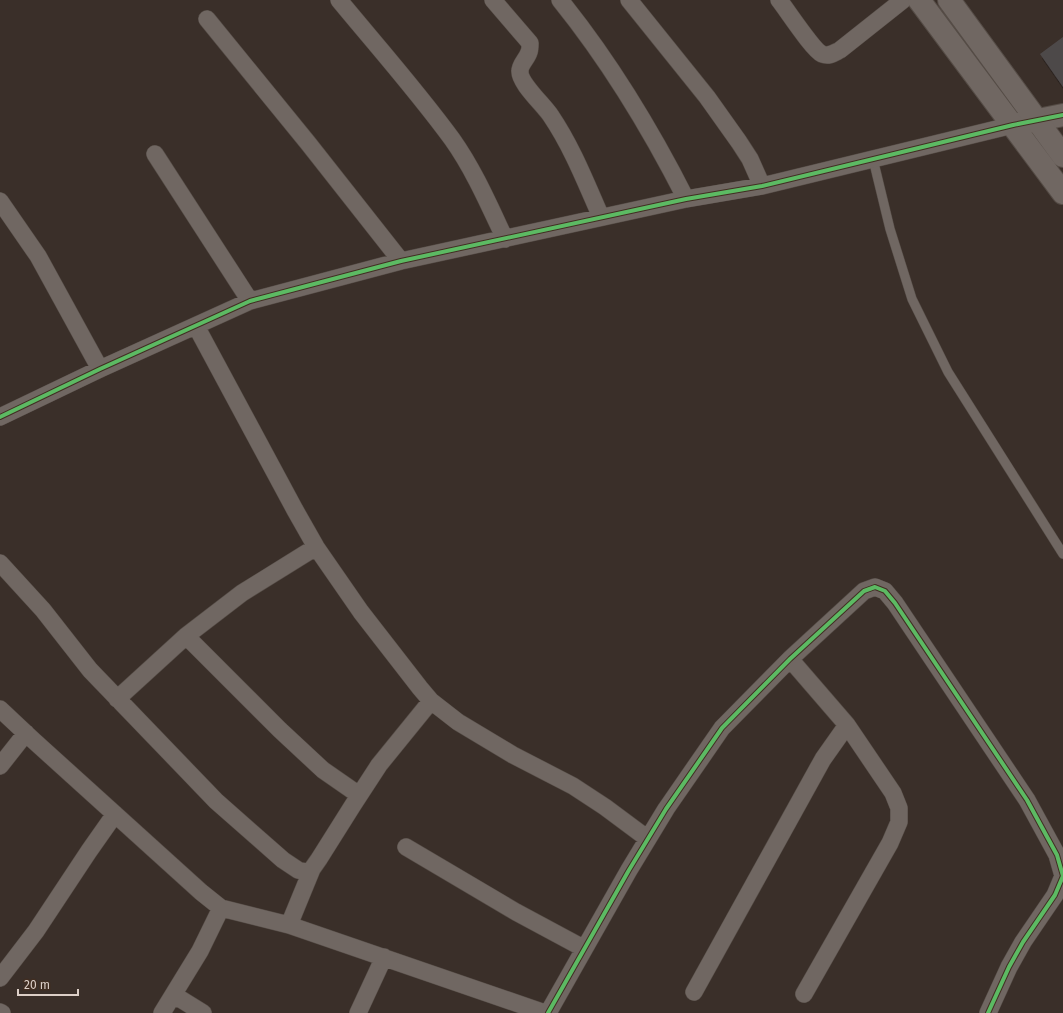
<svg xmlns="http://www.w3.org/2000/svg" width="1063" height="1013" font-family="'Fira Sans',sans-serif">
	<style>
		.building { fill: #4e494a; filter: url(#shadow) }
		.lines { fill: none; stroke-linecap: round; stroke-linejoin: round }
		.service-casing { stroke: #554c46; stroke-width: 10 }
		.minor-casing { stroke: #554c46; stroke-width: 18 }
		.tertiary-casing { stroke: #554c46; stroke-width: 24 }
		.secondary-casing { stroke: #554c46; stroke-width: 24 }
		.service { stroke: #706762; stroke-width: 9 }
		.minor { stroke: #706762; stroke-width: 17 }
		.tertiary { stroke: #706762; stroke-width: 22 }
		.secondary { stroke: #706762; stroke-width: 22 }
		.cycleway-casing { stroke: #412e22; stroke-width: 6 }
		.cycleway { stroke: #5cba63; stroke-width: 4 }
	</style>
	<defs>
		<filter id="shadow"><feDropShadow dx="2.5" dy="4.5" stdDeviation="0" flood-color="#0009"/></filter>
	</defs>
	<rect width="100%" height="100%" fill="#3a2f29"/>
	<!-- building -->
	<path class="building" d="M1063,37v50l-23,-33z"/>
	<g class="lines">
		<!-- service casing -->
		<g class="service-casing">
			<path id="service" d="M873,159l17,70 22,70 36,73 115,182"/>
		</g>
		<!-- minor casing -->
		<g class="minor-casing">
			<path id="minor" d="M339,0c38,46 78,91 113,139 22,31 37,66 53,100
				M493,0l37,43c0,3 0,7 -1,9 -2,7 -9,12 -9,19 -1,12 24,34 31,45 21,31 35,67 50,101
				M560,0c50,62 90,128 126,199
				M629,0l78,97 32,45 11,17 12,27
				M779,0c8,10 34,50 43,54 7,3 12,-1 18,-4l63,-50
				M207,19l101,124 93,118
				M155,154l95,147
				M0,201l38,55 62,113
				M196,326l99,184 21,37 45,65 59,76 11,13 27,21 55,33 60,31 32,21 43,32
				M0,417l100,-48 150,-68 151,-40 285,-62 76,-13 251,-61
				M0,563l43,47 47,60 126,131 67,59 15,10 8,2 6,-3 7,-10 34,-54 26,-40 52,-64
				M186,636l94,94 43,40 36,25
				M790,659l57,66 46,68 6,15v14l-9,21 -86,151
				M117,699l69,-63 56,-43 74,-46
				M0,709l33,31 168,152 20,16 68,17 256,88
				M0,766l26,-33
				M406,847l110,65 67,36
				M289,925l23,-56
				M0,978l36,-47 53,-80 26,-37
				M694,992l129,-233 24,-34
				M174,995l29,18
				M0,1012l2,1
				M162,1013l38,-62 21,-43
				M358,1013l26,-56
				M548,1013l81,-143 37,-61 56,-81 68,-69 74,-68 11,-4 10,4 10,12 132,197 30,55 6,21 -8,19 -32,47 -14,25 -21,46"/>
		</g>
		<!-- tertiary casing -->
		<g class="tertiary-casing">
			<path id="tertiary" d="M1013,125l50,-10"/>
		</g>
		<!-- secondary casing -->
		<g class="secondary-casing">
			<path id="secondary" d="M919,0l144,193
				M949,0l114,156"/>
		</g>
		<!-- service -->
		<use href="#service" class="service"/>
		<!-- minor -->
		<use href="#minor" class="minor"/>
		<!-- tertiary -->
		<use href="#tertiary" class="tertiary"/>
		<!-- secondary -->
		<use href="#secondary" class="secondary"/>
		<!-- cycleway casing -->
		<g class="cycleway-casing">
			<path id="cycleway" d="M0,417l100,-48 150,-68 151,-40 285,-62 76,-13 251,-61 50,-10
				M548,1013l81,-143 37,-61 56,-81 68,-69 74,-68 11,-4 10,4 10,12 132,197 30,55 6,21 -8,19 -32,47 -14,25 -21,46"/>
		</g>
		<!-- cycleway -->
		<use href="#cycleway" class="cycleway"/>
	</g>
	<!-- scale -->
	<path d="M18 989v6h60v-6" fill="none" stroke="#dccfc7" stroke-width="2"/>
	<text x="24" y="989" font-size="12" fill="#dccfc7" stroke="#412e22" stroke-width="3" paint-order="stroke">20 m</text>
</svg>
